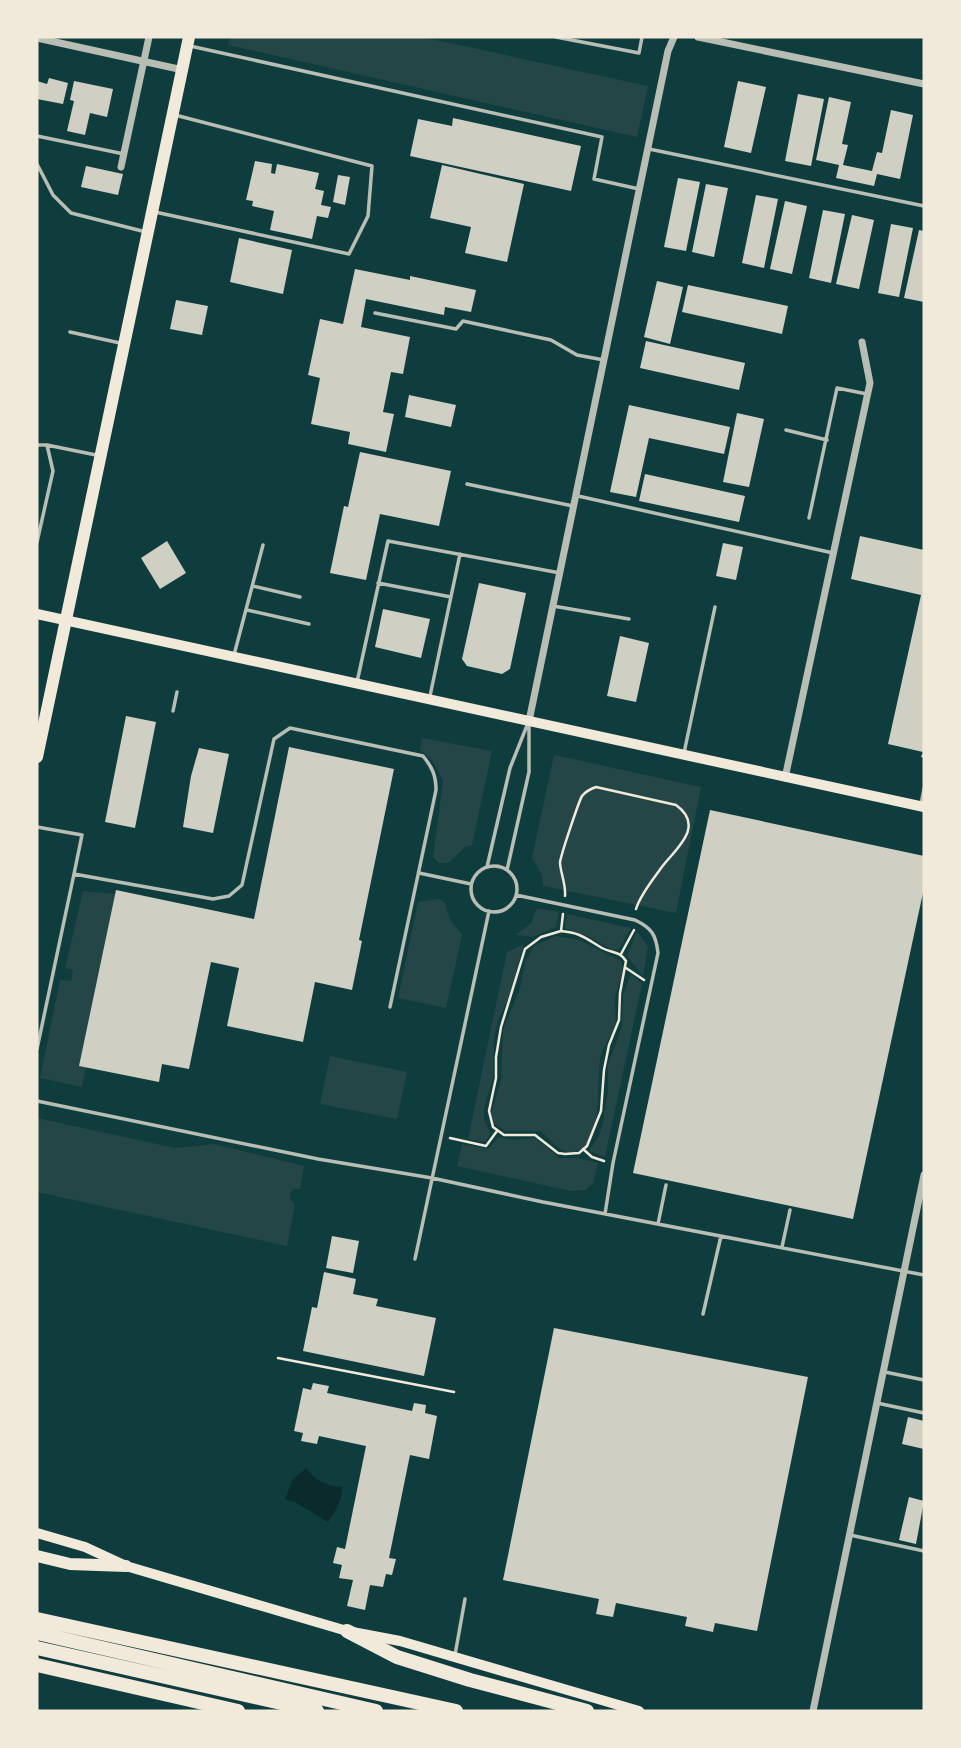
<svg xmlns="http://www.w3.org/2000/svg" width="961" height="1748" font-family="Georgia,serif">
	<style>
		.green { fill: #244646 }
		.water { fill: #0a2a2b }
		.building { fill: #cfcfc3 }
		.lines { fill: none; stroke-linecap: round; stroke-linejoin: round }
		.path { stroke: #f1e9da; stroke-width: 2.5 }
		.service { stroke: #b8beb3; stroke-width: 3.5 }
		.minor { stroke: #b8beb3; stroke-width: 7 }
		.secondary { stroke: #f1e9da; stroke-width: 10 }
		.primary { stroke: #f1e9da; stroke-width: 12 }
		.motorway { stroke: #f1e9da; stroke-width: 14 }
	</style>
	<rect width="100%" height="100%" fill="#0f3d3e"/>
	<!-- green -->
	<path class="green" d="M230,37h192l226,49 -11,51 -409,-92z
		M422,738l70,13 -20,94 -7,2 -17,16h-9l-6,-6 10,-76 -11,-21 -12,-10z
		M554,755l147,32 -25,126 -133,-27 -1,-11 -10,-17z
		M83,891l32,3 -36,172 7,1 -4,20 -42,-9 20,-98 11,1 2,-11 -8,-2z
		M439,899l6,4 5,17 12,15 -16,73 -48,-10 20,-96z
		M537,908l22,4 -3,15 -24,10 -16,-2 15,-12z
		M567,914l64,14 -12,21 -7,1 -22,-13 -25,-9z
		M637,931l11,16 -5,29 -16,-20z
		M556,936l23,4 42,21c5,13 -4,24 -6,37 -1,9 2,17 0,27 -3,10 -11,19 -14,30 -6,23 4,78 -20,94 -18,12 -29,-10 -41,-18h-35l-11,-8 -3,-10 10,-33 2,-50 17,-42 5,-26 9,-16z
		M524,944l-14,50 -12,27 -4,16 -1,41 -9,30v12l7,13 -6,9 -17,-3 39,-187z
		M631,973l11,11 -37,173 -16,-6 10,-15 4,-13 5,-32v-27l14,-37 1,-32z
		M330,1056l77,16 -10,47 -77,-15z
		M37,1118l138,30 39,-4 90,22 -4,23h-7l-3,4v7l5,4 -8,42 -250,-54z
		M499,1137l13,3 24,-2 23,20h19l20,5 -5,20 -8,7 -14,1 -114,-25 5,-22 26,5z"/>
	<!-- water -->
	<path class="water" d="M306,1468c10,13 20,18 36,19 0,14 -6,23 -14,35l-33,-20 -10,-3 8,-20z"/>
	<!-- building -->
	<path class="building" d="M49,78l19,5 -5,21 -26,-5v-18l10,3z
		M74,81l39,8 -6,28 -17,-4 -5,22 -18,-4 7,-30 -4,-1z
		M738,81l28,6 -15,66 -27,-6z
		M798,94l26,5 -13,67 -26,-5z
		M829,97l22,5 -9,42 6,1 -5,20 29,6 5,-19 5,1 9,-43 22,5 -13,64 -23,-5 -3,12 -38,-8 3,-13 -23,-5z
		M453,118l128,28 -10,45 -161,-35 8,-37 34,7z
		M255,161l17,3 -1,9 4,1 2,-10 42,9 -4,16 9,2 -3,14 10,2 -3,11 -11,-2 -5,23 -42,-9 4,-19 -22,-5 1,-5 -7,-1z
		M442,165l82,19 -17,78 -42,-9 6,-26 -41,-9z
		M86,166l37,8 -5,21 -37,-8z
		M338,175l12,2 -5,28 -12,-3z
		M678,178l22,4 -14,69 -22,-4z
		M706,184l22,4 -14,69 -22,-5z
		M756,195l22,4 -14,69 -22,-5z
		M785,201l22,5 -15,68 -22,-5z
		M823,210l22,4 -14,69 -22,-5z
		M852,215l22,5 -15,69 -23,-5z
		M891,224l22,4 -14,69 -21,-4z
		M919,230l5,1v71l-20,-4z
		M239,238l53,12 -9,44 -53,-12z
		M355,269l55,11v-4l66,14 -5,22 -26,-5 -1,8 -78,-16 -5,28 49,10 -7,37 -12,-2 -8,40 11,2 -8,38 -38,-8 2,-12 -39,-8 9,-46 -12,-3 12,-56 23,5z
		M657,281l26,6 -13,57 -26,-7z
		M688,285l100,21 -6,28 -100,-22z
		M176,300l32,6 -6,29 -32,-6z
		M646,341l99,22 -6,27 -99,-22z
		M409,395l47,10 -5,22 -46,-10z
		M629,405l101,22 -6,27 -75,-16 -13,59 -26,-5z
		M737,413l27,6 -15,68 -26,-5z
		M360,452l91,19 -12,55 -59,-12 -14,66 -36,-7 14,-67 4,1z
		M645,474l100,22 -6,26 -100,-21z
		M860,536l64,14v208l-3,-1 2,-5 -35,-8 33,-149 -70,-16z
		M167,541l19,32 -26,16 -19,-31z
		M723,543l20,4 -7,33 -20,-4z
		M479,583l47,10 -16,76 -8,5 -35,-8 -5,-7z
		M383,609l47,10 -9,39 -46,-11z
		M620,636l29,7 -13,59 -29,-6z
		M126,716l30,6 -21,106 -30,-6z
		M289,747l105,22 -35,171 3,1 -10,49 -37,-8 -12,60 -76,-16 12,-58 -28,-6 -22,107 -27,-5 -3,18 -80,-16 37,-176 138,29z
		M199,748l30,6 -16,79 -30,-6 8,-51z
		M710,810l214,46v32l-71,331 -220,-46z
		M332,1236l27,5 -6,32 -27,-5z
		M324,1272l32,7 -3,15 25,5 -2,7 60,12 -12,58 -121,-25 9,-44 5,1z
		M554,1328l254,49 -51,254 -42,-8 -2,9 -28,-6 2,-9 -71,-14 -3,14 -17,-3 3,-15 -96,-19z
		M313,1383l16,3 -2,7 85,18 2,-8 12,2 -1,8 12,3 -8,43 -19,-4 -21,103 7,1 -4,16 -6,-1 -3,13 -13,-2 -5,25 -18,-4 6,-26 -14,-2 3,-13 -9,-2 4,-16 8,2 21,-103 -47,-10 -2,8 -16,-3 2,-8 -9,-2 9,-43 8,2z
		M908,1417l16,4v28l-22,-5z
		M909,1497l15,4 -8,43 -17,-4z"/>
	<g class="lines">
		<!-- path -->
		<path class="path" d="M565,896c1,-12 -4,-21 -5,-33 0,-6 19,-62 22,-67 4,-5 8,-7 14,-9l80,18c32,23 -5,47 -17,66 -8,11 -19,25 -23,38
			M561,931c20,2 24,7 41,17 9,5 18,3 24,13l-6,32 -1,27 -10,25 -5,25 -3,41 -14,35 -8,7 -14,1 -7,-1 -23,-18h-31l-11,-8 -4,-16 7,-33v-21l5,-30 24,-78 16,-12z
			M561,931l2,-17
			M621,954l13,-24
			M626,968l18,12
			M450,1138l36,8 11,-15
			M583,1149l9,8 12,4
			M278,1358l176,34"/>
		<!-- service -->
		<path class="service" d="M556,37l83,16 3,-16
			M190,46l412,91 -8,42 45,10
			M37,136l87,18
			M649,149l275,57
			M37,164l16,31 18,18 75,19
			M155,212l194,42 19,-38 4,-50 -197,-51
			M375,313l81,16 7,-8 88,19 26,15 27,5
			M70,332l50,11
			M786,430l41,10
			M37,445h10l49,10
			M467,484l106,22
			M578,496l255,57
			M809,518l28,-130 30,6
			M37,542l16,-71 -6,-26
			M378,583l73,14
			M253,586l47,11
			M553,606l76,13
			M247,610l62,14
			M234,655l29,-110
			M357,682l31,-141 172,32
			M430,696l30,-142
			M173,711l4,-19
			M684,753l31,-146
			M921,804l3,-15
			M37,827l45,8 -8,39 139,25 16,-3 13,-11 32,-146 16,-11 133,28c9,11 13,19 13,34l-46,217
			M471 889a23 23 0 1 1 46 0a23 23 0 1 1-46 0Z
			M487,867l23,-99 18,-45
			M507,870l22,-98v-48
			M419,873l52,11
			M516,895l119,25c17,8 21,15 23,33l-45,210 -8,51
			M37,1049l37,-175
			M37,1101l281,58 114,19 111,24 381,73
			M658,1224l8,-39
			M782,1247l8,-37
			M415,1259l74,-348
			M703,1314l18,-78
			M885,1372l39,8
			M877,1403l47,10
			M850,1535l74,16
			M455,1655l10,-56"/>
		<!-- minor -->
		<path class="minor" d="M698,37l226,47
			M37,38l146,32
			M121,167l28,-130
			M529,721l139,-670 6,-14
			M785,778l85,-395 -8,-41
			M813,1711l111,-536"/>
		<!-- secondary -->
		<path class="secondary" d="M37,614l887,193
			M37,1533l48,14 41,19 221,65 53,10 239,70"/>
		<!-- primary -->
		<path class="primary" d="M37,757l152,-720
			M37,1556l33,8 56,2"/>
		<!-- motorway -->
		<path class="motorway" d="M37,1619l419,92
			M347,1631l50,26 73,23 117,31
			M37,1633l339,78
			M37,1648l280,63
			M37,1665l201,46"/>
	</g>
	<!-- border -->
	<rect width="961" height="1748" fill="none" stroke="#f1e9da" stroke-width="77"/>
</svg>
